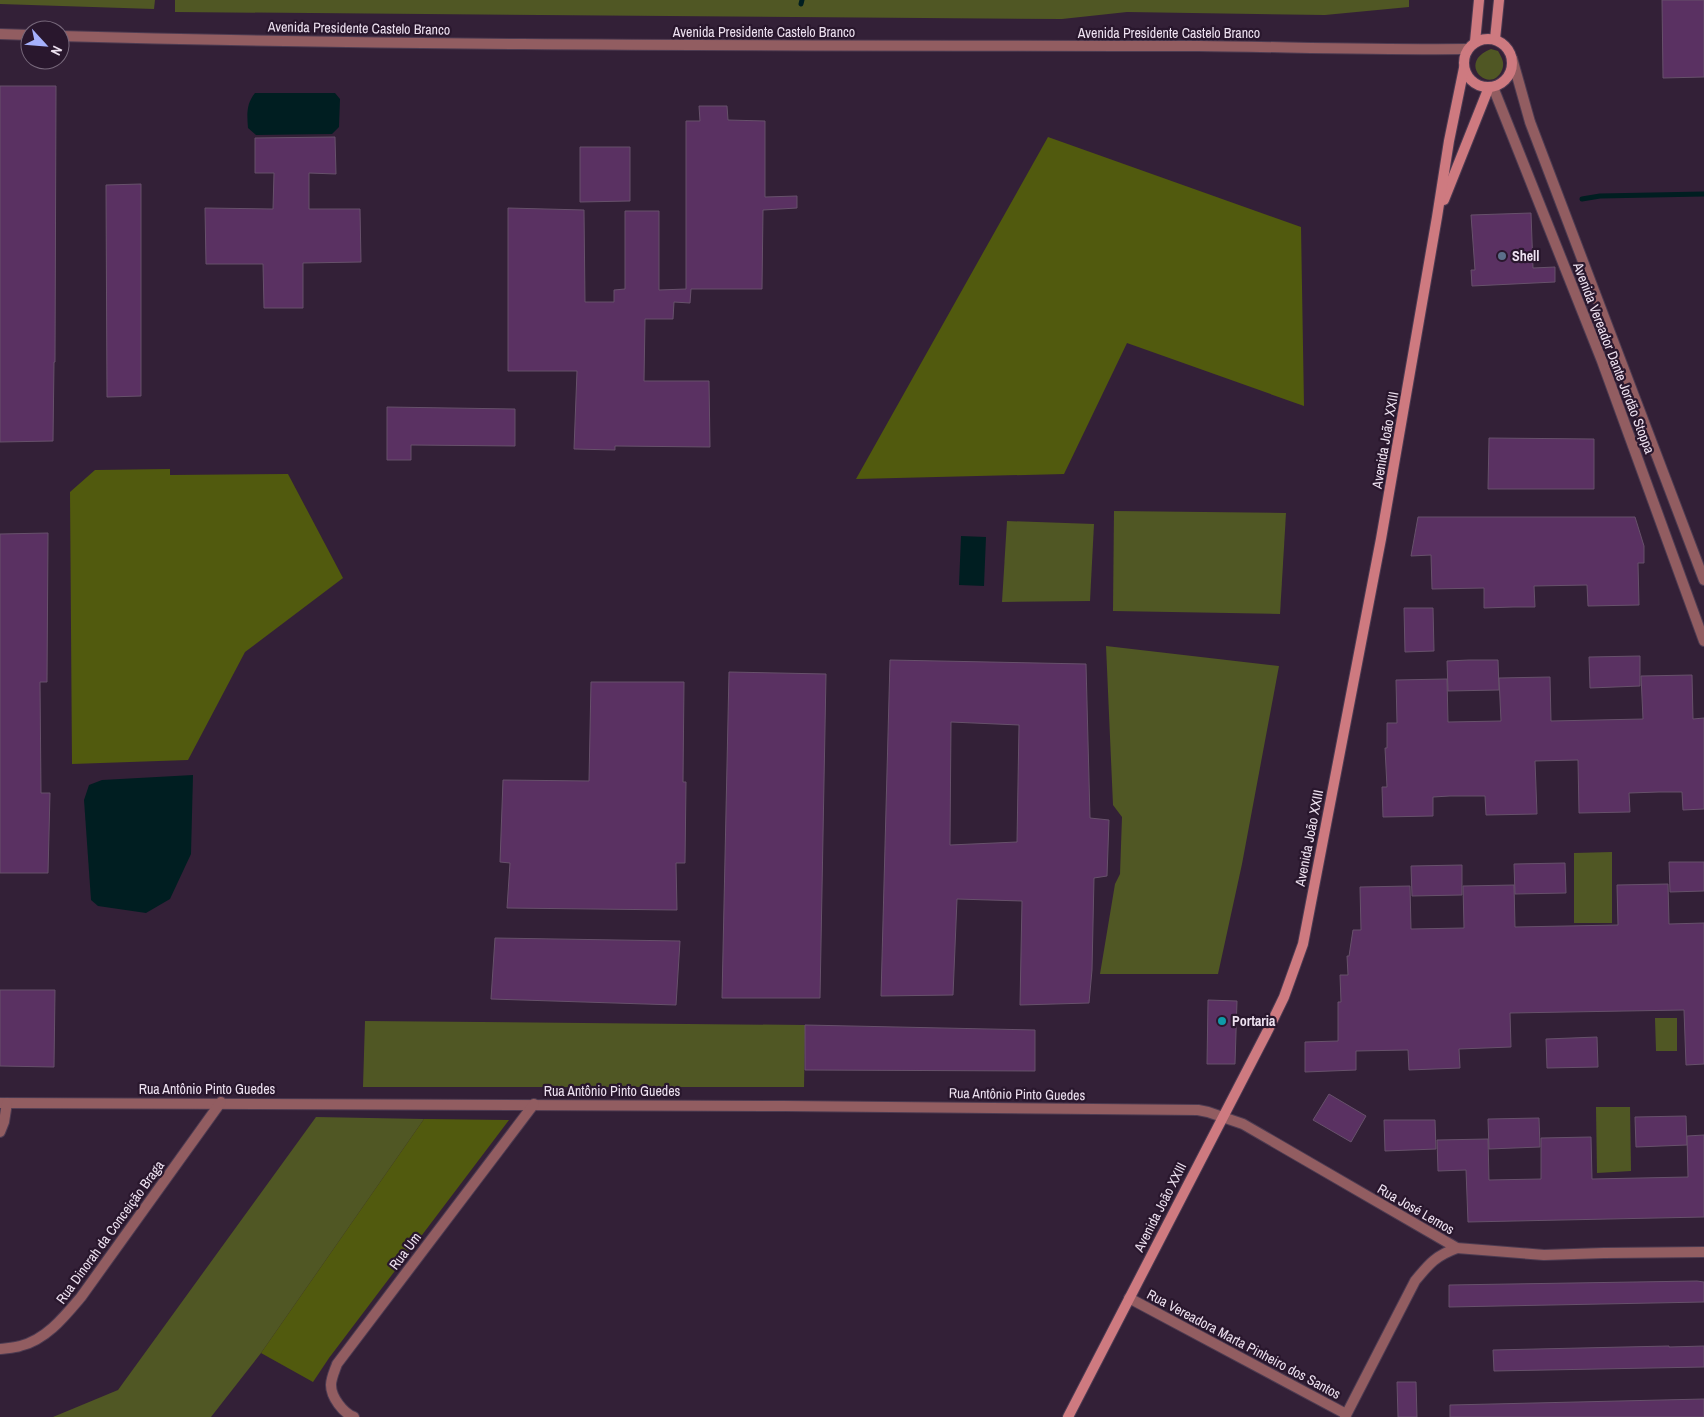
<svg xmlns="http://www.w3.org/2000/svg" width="1704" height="1417" font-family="'Archivo Narrow',sans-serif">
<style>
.green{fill:#505724}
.forest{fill:#515a0e}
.water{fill:#001e21}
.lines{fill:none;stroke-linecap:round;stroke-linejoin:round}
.stream{stroke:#001e21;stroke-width:5}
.building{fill:#5a3162;stroke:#67516b;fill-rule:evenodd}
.minor-casing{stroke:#4d3b51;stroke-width:12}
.tertiary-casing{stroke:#4d3b51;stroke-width:12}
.secondary-casing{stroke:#4d3b51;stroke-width:12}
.minor{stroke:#925d61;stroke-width:10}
.tertiary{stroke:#925d61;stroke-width:10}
.secondary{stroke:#ce7a80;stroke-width:10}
.service-dot{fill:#5c6f8a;stroke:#29172d;stroke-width:2}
.culture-dot{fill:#0f9aa8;stroke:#29172d;stroke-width:2}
.labels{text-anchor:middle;stroke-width:4.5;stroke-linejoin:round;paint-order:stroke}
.street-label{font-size:14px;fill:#ede1f0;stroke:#29172d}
.poi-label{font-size:14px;font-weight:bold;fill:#ede1f0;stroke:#29172d;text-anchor:start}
</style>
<rect width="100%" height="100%" fill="#332037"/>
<g class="green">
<path d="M0 0H155L154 9 0 4Z"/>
<path d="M175 0H1409V7L1325 15 1127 12 1062 19 175 12Z"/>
<path d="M1491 49 1498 51C1502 58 1505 63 1502 70 1491 96 1455 63 1491 49Z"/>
<path d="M1114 511 1286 513 1280 614 1113 611Z"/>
<path d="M1007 521 1094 524 1090 601 1002 602Z"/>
<path d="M1106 646 1279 666 1242 864 1218 974H1100L1115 884 1120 874 1122 817 1113 805Z"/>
<path d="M1612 852V923H1574V853Z"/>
<path d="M1655 1018H1677V1051H1656Z"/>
<path d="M365 1021 805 1025 804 1087H363Z"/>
<path d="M1596 1107H1630L1631 1171 1597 1173Z"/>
<path d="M316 1117 424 1119 261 1353 211 1417H53L118 1390Z"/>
</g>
<g class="forest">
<path d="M1048 137 1301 227 1304 406 1127 343 1064 474 856 479Z"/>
<path d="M170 469V475L288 474 343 578 245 652 188 760 72 764 70 492 95 470Z"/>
<path d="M424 1119 509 1120 329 1358 313 1382 261 1353Z"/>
</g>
<g class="water">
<path d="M255 93H335L340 99 339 127 332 134 256 135 248 128C247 115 246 104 255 93Z"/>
<path d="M961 536 986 537 984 586 959 585Z"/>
<path d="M193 775 191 854 170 899 146 913 98 906 91 900 84 800 89 785 102 780Z"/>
</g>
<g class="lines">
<g class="stream">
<path d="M801 4 802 0"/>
<path d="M1582 199 1600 196 1704 194"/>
</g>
</g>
<g class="building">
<path d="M1662 0H1704V77L1663 78Z"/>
<path d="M0 86H56L55 362H54L53 441 0 442Z"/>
<path d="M699 106H727L728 120 765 121V197L797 196V208L763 210 762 289H691L690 303 674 302 673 319H645L644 381H709L710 447 615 446V450L574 449 577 371H508V208L584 210 585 302H614V290L625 289V211H659V290L686 289V121H700Z"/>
<path d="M335 137 336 174 309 173V209H360L361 262 303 263V308H264L263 264H206L205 208 273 209 274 173H255V138Z"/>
<path d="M580 147H630V201L580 202Z"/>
<path d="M141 184V396L107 397 106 185Z"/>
<path d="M1531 213 1533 268 1555 267V282L1472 286 1471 270H1475L1471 215Z"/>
<path d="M387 407 515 409V446L411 445V460H387Z"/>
<path d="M1489 438 1594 439V489H1488Z"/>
<path d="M1418 517H1635L1644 546V563H1638L1639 605 1588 606 1587 585 1534 586 1535 607H1513L1484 608V588L1432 589 1431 555 1411 556Z"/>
<path d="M48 533 47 682H40L41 793H50L48 873H0V534Z"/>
<path d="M1404 608H1433L1434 651 1405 652Z"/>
<path d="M1640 656V686L1590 688 1589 657Z"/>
<path d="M890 660 1086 664 1090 818 1109 820 1107 876 1094 878 1092 970 1089 1003 1020 1005 1022 901 957 899 953 995 881 996ZM951 722 1019 725 1017 842 950 845Z"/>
<path d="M1469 660H1498L1499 690 1448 691 1447 661Z"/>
<path d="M729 672 826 674 820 998H722Z"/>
<path d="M1692 675 1693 719 1704 718V809L1683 810 1682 792H1659L1629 793 1630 812 1579 813 1578 760 1535 761 1537 814 1486 815 1485 796H1450L1433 797V816L1383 817 1382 787H1387L1385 748H1387V723H1397L1396 680 1447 679 1448 722 1501 721 1499 678 1550 677 1551 721 1643 719 1641 676Z"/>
<path d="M591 682H684L683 782H686L685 863H676L677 910 507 908 510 863 500 862 503 780 589 781Z"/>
<path d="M1669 862H1704V891L1670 892Z"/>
<path d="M1565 863 1566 893 1515 894 1514 864Z"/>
<path d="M1462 865V895L1412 896 1411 866Z"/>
<path d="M1668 884 1669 924 1704 923V1064L1686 1065 1684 1010 1510 1013 1511 1047 1459 1049 1460 1068 1409 1070 1408 1050 1356 1051V1070L1305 1072V1042L1338 1041V1002H1341L1340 975H1348L1347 956H1349L1353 930H1361L1360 887 1410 886 1411 929 1464 928 1463 886 1514 885 1515 927 1618 925 1617 885Z"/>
<path d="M495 938 680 941 676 1005 491 999Z"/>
<path d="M0 990H55L54 1067 0 1066Z"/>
<path d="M1208 1000 1237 1001 1235 1064H1207Z"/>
<path d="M805 1025 1035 1030V1071L805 1070Z"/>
<path d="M1597 1037 1598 1067 1547 1068 1546 1039Z"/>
<path d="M1329 1094 1366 1116 1351 1142 1313 1120Z"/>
<path d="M1686 1116 1687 1145 1636 1147 1635 1117Z"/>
<path d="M1539 1118 1540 1147 1489 1149 1488 1119Z"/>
<path d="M1384 1120H1435L1436 1149 1385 1151Z"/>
<path d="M1704 1135V1217L1468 1222 1466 1170 1438 1171 1437 1140 1488 1139 1489 1180 1541 1179V1138L1591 1137 1592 1179 1688 1177 1687 1136Z"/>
<path d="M1697 1281 1704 1282V1302L1449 1307V1285Z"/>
<path d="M1669 1346V1347L1704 1346V1367L1494 1371 1493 1350Z"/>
<path d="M1397 1382H1416L1417 1417H1398Z"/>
<path d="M1704 1399V1417H1450V1405Z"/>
</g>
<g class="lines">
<g class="minor-casing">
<g id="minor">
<path d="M1512 58 1530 122 1704 580"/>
<path d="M1493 87 1602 361 1704 641"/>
<path d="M0 1103 785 1106 1198 1110 1208 1112 1243 1124 1457 1248 1544 1255 1604 1253 1704 1252"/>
<path d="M0 1132 4 1122 7 1103"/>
<path d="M1129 1298 1346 1414"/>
<path d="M0 1349C6 1348 14 1348 20 1346 46 1340 65 1316 81 1297L221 1102"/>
<path d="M354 1417C343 1413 331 1397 331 1385 331 1378 335 1370 337 1364L534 1104"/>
<path d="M1345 1417 1415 1281C1429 1264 1435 1256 1457 1248"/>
</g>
</g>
<g class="tertiary-casing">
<g id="tertiary">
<path d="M0 34 30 35"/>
<path d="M60 36C439 47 819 45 1198 46 1288 47 1378 50 1467 49"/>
</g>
</g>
<g class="secondary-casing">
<g id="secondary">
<circle cx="1488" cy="63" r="24"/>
<path d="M1495 39 1499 0"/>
<path d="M1475 42 1479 0"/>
<path d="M1444 200 1489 87"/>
<path d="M1068 1417 1268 1030 1284 997 1303 944 1381 539 1437 217 1449 141 1464 68"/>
</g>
</g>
<use href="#minor" class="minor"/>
<use href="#tertiary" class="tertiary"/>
<use href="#secondary" class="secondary"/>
</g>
<circle class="service-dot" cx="1502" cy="256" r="5"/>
<circle class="culture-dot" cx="1222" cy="1021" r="5"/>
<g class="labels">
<g class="street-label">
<text transform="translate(359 28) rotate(1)" y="5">Avenida Presidente Castelo Branco</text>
<text x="764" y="37">Avenida Presidente Castelo Branco</text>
<text x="1169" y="38">Avenida Presidente Castelo Branco</text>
<text transform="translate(1614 358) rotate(69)" y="5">Avenida Vereador Dante Jordão Stoppa</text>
<text transform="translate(1385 440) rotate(-80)" y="5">Avenida João XXIII</text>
<text transform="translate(1309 838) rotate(-79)" y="5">Avenida João XXIII</text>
<text x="207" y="1094">Rua Antônio Pinto Guedes</text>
<text x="612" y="1096">Rua Antônio Pinto Guedes</text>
<text transform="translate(1017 1094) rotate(1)" y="5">Rua Antônio Pinto Guedes</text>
<text transform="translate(1160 1207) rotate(-63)" y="5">Avenida João XXIII</text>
<text transform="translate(1416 1209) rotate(30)" y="5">Rua José Lemos</text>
<text transform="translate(110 1232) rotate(-54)" y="5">Rua Dinorah da Conceição Braga</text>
<text transform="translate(405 1251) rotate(-53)" y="5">Rua Um</text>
<text transform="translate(1244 1344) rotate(28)" y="5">Rua Vereadora Marta Pinheiro dos Santos</text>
</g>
<g class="poi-label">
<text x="1512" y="261">Shell</text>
<text x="1232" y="1026">Portaria</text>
</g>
</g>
<g transform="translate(45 45) rotate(116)"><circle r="24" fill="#29172d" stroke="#77687b"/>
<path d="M0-4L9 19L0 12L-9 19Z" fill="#a5b1fc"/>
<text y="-8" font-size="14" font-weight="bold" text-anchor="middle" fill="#ede1f0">N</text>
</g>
</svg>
